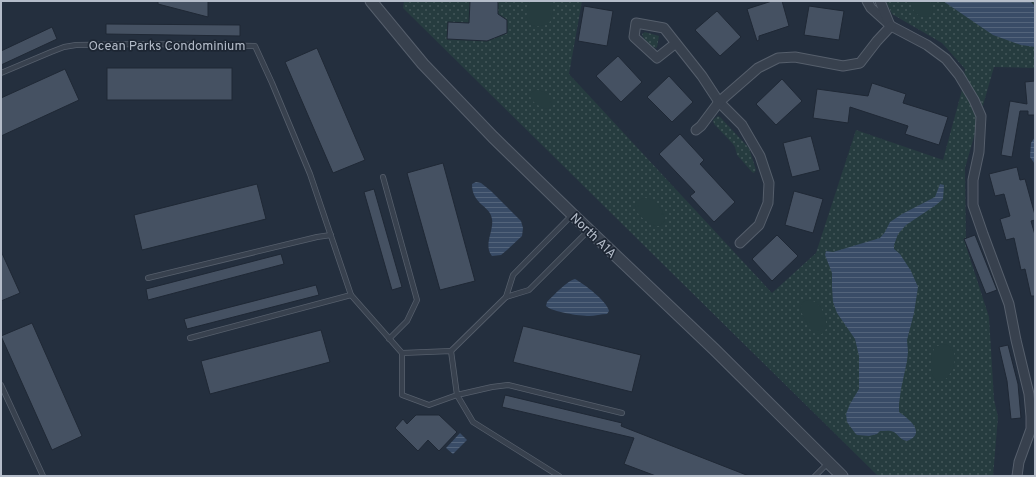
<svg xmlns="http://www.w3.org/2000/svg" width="1036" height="477" font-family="Overpass,sans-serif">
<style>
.grass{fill:url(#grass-dots)}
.garden{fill:#263c3f}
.water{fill:url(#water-rules)}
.building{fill:#455162;stroke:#1f2835}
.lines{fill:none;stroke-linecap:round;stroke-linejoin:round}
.service-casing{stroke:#565f6c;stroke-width:6}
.minor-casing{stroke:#565f6c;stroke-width:11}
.tertiary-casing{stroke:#565f6c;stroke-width:13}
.service{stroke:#38414e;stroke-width:4.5}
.minor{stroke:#38414e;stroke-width:9}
.tertiary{stroke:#38414e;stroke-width:11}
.labels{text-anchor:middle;stroke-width:3.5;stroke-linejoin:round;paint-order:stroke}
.street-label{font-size:13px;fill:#b4bcc9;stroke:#1d2633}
</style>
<defs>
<pattern id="grass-dots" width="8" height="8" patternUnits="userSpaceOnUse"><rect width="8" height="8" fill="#263c3f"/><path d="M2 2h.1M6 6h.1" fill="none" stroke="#435659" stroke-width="1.8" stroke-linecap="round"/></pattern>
<pattern id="water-rules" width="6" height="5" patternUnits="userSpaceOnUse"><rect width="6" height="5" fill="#394c67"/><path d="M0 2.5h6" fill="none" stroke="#53647b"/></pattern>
</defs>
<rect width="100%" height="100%" fill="#242f3e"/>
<g class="grass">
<path d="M404 1H582L569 74 772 293 816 253 856 130 943 160 962 90 965 69 942 43 892 14 886 1H1035V68L994 67 965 168 966 246 989 317 994 400 998 417 993 476H878L403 8Z"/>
<path d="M645 32 659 36 657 47 656 48C651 47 643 39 642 34Z"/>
<path d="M718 116 720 117 749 148 756 170 754 173 752 172 737 155 735 147 733 144 714 124 713 120Z"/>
</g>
<g class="garden">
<path d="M530 1H552C553 7 553 18 549 23 547 25 543 26 540 26 524 28 525 12 530 1Z"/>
<path d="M912 1H930C933 7 934 10 931 16 921 20 910 12 912 1Z"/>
<path d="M536 90C544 90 555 97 551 107 548 108 548 109 544 108 537 106 522 95 536 90Z"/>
<path d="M644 198C656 198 664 210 665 221L659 226C652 227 637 216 636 208 635 205 636 204 637 201Z"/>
<path d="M808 300C820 300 828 317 826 328 825 334 819 336 814 333 810 331 809 326 807 323 803 316 795 303 808 300Z"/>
<path d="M942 344C967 345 950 391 935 379 929 374 930 351 936 347 937 346 941 345 942 344Z"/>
</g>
<g class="water">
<path d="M943 1H1030L1035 6V47L1021 45 993 35Z"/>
<path d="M1035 137V164L1030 157 1031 143Z"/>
<path d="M476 182 481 183 491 191 521 221 523 228 522 236 507 250 501 255 492 256C483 245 494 231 492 219 490 205 472 205 472 184Z"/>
<path d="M940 184 944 185 943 199 936 205 906 225 898 234 894 245V249L900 254 911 271 918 287 914 313 907 340 908 352 907 361 901 389 899 404V412C909 419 927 433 907 441 899 439 899 435 894 432 890 430 885 431 880 431L877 434 869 436 857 435 855 433 847 422 846 414 850 404 859 389V356L855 339 837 313 833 302 832 287V273L825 255 826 251 833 252 880 238 885 232 890 222 902 214 935 197Z"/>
<path d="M575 279C584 284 607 301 609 311L607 314C601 314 595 316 589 316 580 316 552 312 546 306L547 302C553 296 567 281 575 279Z"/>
<path d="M460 433 467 440 453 454 446 448Z"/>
</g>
<g class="building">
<path d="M158 1H208V17L158 4Z"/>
<path d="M470 1H498V14L507 20V33L487 41 447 39 448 22 469 23Z"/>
<path d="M772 1H782L789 26 759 36V40L757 41 747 9Z"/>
<path d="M584 6 613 11 607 46 578 41Z"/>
<path d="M809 6 844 11 839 40 804 35Z"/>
<path d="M717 11 741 37 720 56 695 30Z"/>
<path d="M106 24 240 25V36L106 34Z"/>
<path d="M52 27 57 39 1 65V51Z"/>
<path d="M317 48 365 160 333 173 285 62Z"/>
<path d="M618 56 642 82 621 102 596 76Z"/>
<rect x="107" y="68" width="125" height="32"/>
<path d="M65 69 79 100 1 136V98Z"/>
<path d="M669 76 693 102 672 122 647 97Z"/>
<path d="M782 79 802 101 776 125 756 104Z"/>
<path d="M1035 81V115H1028V111H1020L1012 157 1001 155 1010 101 1027 104 1025 82Z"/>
<path d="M872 83 906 94 903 103 948 117 939 145 905 134 908 126 850 107 848 123 813 118 817 89 868 96Z"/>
<path d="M680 134 704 160 700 164 735 202 714 222 690 196 695 192 659 154Z"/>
<path d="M811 136 820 170 792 177 783 143Z"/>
<path d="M443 163 475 281 440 290 407 173Z"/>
<path d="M1017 167 1020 180 1025 179 1035 215V220L1031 221 1035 235V296H1031L1025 269 1021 270 1014 238 1006 240 1000 219 1010 216 1004 194 995 196 989 174Z"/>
<path d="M257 184 266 219 142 250 134 215Z"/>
<path d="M374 189 402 287 392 290 364 192Z"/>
<path d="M794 191 823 199 813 233 785 225Z"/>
<path d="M777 235 798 256 772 281 752 259Z"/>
<path d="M975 235 997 290 986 294 964 239Z"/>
<path d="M1 251 20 293 1 301Z"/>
<path d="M281 254 284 264 148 300 146 289Z"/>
<path d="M316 285 319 295 187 329 184 319Z"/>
<path d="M32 323 82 436 52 450 1 336Z"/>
<path d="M523 326 641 355 632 392 513 362Z"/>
<path d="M321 330 330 362 210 394 201 361Z"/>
<path d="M1008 345 1018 384 1021 418 1011 419 1007 381 999 347Z"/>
<path d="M505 395 622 423 621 426 749 476H656L624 464 634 438 502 407Z"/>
<path d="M416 415H439L457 432 439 451 428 440 418 451 395 428 403 419 407 424Z"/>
</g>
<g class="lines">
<g class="service-casing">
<g id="service">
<path d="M1 73 51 52 64 47 76 45 145 44 255 46 272 83 310 174 351 295 402 353"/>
<path d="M383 177 417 300 407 321 389 339"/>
<path d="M148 278 317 237 331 235"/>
<path d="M506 297 529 290 588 231"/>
<path d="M190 338 351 295"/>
<path d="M451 351 506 297 513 275 572 215"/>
<path d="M1 385 43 476"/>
<path d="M559 476 473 422 457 395 451 351 402 353V395L429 405 457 395 492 387 508 385 622 413"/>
<path d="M815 476 829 462"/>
</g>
</g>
<g class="minor-casing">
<g id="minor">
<path d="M867 1 871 8 891 26 927 45 946 59 959 75 974 100 981 116 979 152 973 180V205L983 234 1009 304 1016 340 1029 394 1031 416V429L1019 462 1017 476"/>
<path d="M880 1 889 23"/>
<path d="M676 43 657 58 634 37 636 23 664 28 702 76 719 102 742 125 760 156 769 183 768 203 759 225 740 243"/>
<path d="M696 130 701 126 719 102 758 68 778 58 795 57 843 66 860 63 877 41 891 26"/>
</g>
</g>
<g class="tertiary-casing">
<path id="tertiary" d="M371 1 423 64 493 137 572 214 715 350 842 476"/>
</g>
<use href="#service" class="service"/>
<use href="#minor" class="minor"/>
<use href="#tertiary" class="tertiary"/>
</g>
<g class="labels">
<g class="street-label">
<text x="167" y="50">Ocean Parks Condominium</text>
<text transform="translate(594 235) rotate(44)" y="5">North A1A</text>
</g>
</g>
<rect width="1036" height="477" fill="none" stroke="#b4bcc9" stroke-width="4"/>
</svg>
